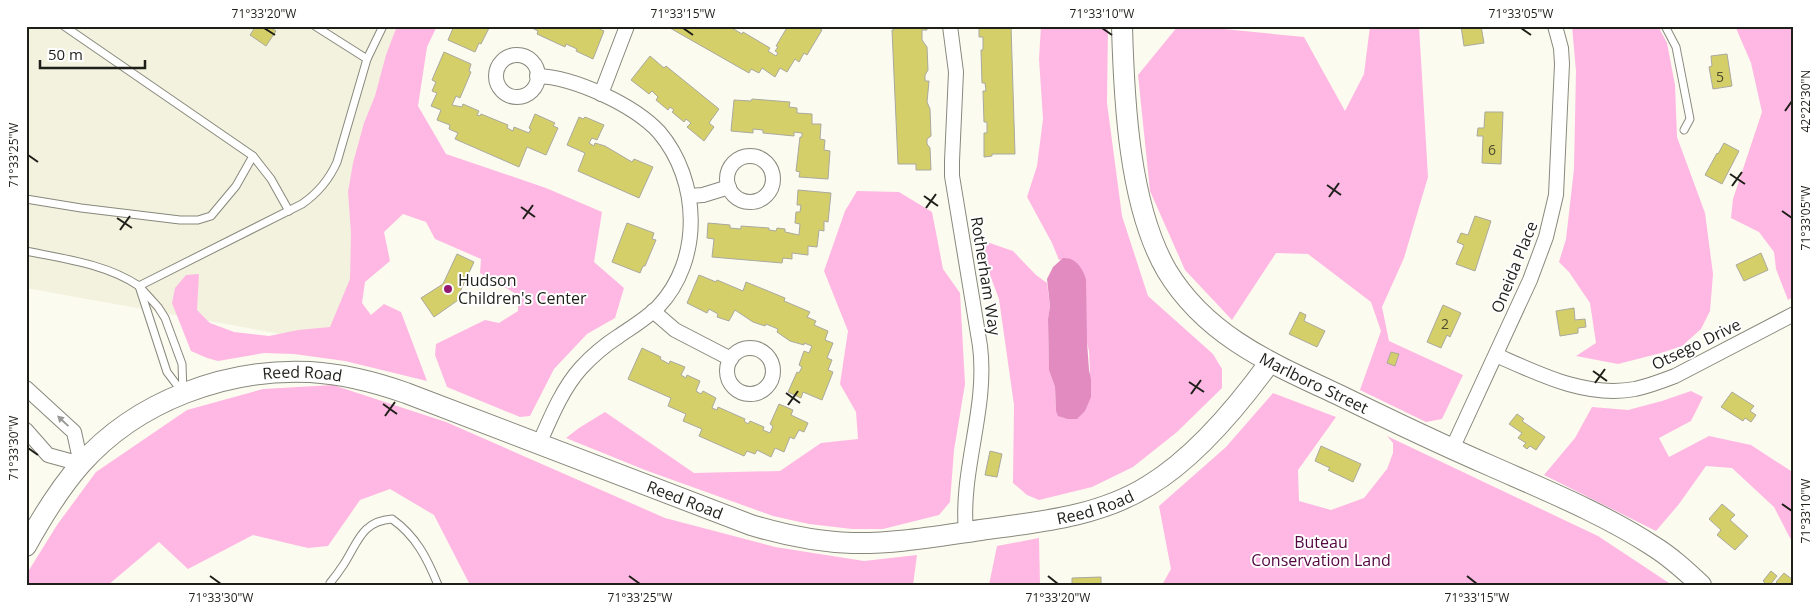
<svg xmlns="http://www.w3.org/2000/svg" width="1820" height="611" font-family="'Open Sans',sans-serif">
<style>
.built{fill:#f3f2de}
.green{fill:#feb8e3}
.water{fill:#e18bc1}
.building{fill:#d5cf6a;stroke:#aaa99e}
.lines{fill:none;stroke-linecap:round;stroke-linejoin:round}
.lane-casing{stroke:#88887d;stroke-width:9}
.street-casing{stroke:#88887d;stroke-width:16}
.secondary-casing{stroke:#88887d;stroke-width:22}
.lane{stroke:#fff;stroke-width:7}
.street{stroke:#fff;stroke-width:14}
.secondary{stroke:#fff;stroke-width:20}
.oneway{fill:#9a9a98}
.ticks{fill:none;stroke:#1f1f1a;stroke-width:2}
.poi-dot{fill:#951973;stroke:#fff;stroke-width:2}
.labels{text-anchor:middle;stroke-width:4;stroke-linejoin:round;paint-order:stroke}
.number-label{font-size:14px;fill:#4c4b2e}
.street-label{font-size:16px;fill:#1f1f1a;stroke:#fff}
.poi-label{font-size:16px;fill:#1f1f1a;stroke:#fff;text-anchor:start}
.park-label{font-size:16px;fill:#540640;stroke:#fff}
.neatline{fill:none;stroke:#1f1f1a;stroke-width:2}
.ticks-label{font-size:12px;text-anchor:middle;fill:#1f1f1a}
</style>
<rect width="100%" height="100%" fill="#fcfbef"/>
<path class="built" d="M26 26H429L371 128 353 347 26 288Z"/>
<g class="green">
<path d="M397 26H437L427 47 418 106 446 154 546 188 602 212 594 262 624 288 615 318 587 334 554 369 530 416 520 417 447 387 435 355 436 344 485 320 499 323 518 311V295L480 273 481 259 435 239 426 222 403 214 384 232 390 261 365 282 362 303 371 315 384 304 401 312 427 381 345 361 294 354 264 353 218 361 207 358 191 351 172 303 175 288 186 275 199 274 197 310 210 323 234 332 269 336 298 330 330 327 350 279 351 233 348 192 353 163 364 123 375 96 386 55Z"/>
<path d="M1041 26H1108L1107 103 1122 216 1148 296 1213 354 1222 369V388L1177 432 1133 467 1092 487 1039 500 1027 495 1013 483 1014 405 999 299 987 267 981 240 1013 251 1036 275 1047 283 1050 306 1048 319 1049 369 1055 387 1056 411 1063 418 1072 419 1091 397 1089 351 1067 258 1059 260 1052 243 1027 197 1037 166 1043 119 1039 59Z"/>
<path d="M1178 26H1193L1304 37 1345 111 1364 74 1370 26H1419L1428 177 1404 258 1382 307 1389 341 1463 375 1442 419 1426 422 1360 390 1381 331 1371 302 1308 254 1276 253 1232 320 1185 270 1150 191 1138 75Z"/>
<path d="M1572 26H1658L1667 43 1675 85 1677 137 1705 213 1713 274 1710 311 1701 329 1682 346 1661 353 1618 364 1576 356 1596 343 1590 303 1569 272 1559 262 1566 239 1574 169 1576 71Z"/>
<path d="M1735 26H1794V296L1788 300 1776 269 1774 252 1759 232 1731 218 1733 199 1762 112 1751 63Z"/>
<path d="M857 191 899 192 932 212 943 269 960 293 965 384 954 450 950 502 939 515 883 529H852L809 524 773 516 645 470 566 438 579 428 605 412 694 473 780 471 821 443 858 439 856 412 840 384 848 331 824 271 845 211Z"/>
<path d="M333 385 446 422 665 518 775 547 864 561 917 555 913 585H470L434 515 390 489 360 500 328 546 308 548 253 535 188 569 159 542 108 585H26V575L57 525 96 472 187 410 263 389Z"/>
<path d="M1691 391 1703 397 1691 421 1659 438 1669 457 1709 436 1751 445 1794 473V542L1790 538 1774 507 1732 468 1706 466 1679 504 1656 531 1544 475 1575 438 1592 407 1628 410 1662 401Z"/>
<path d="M1273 393 1336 417 1298 470 1299 501 1331 510 1364 498 1387 469 1393 453V443L1387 436 1598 536 1672 585H1162L1171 569 1159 506 1226 447Z"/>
<path d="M1039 538 1040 585H989L997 546Z"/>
</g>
<path class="water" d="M1063 258C1076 257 1083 269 1086 279L1087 342 1089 370 1091 379V397L1085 411 1077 419H1067L1058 416 1056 411 1055 387 1049 370 1048 319 1050 306 1047 279 1053 267Z"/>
<g class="building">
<path d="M256 26H268L276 31 266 46 250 35Z"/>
<path d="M454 26H490L481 44 479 43 475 52 448 40Z"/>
<path d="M528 26H593L604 31 593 59 576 51 577 49 566 44 565 47 537 34 538 31Z"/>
<path d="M671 26H733L732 28 742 34 743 32 770 48 768 51 776 56 778 53 775 51 778 47 776 46 788 26H815L822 30 807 55 804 53 799 62 795 59 787 72 780 68 775 77 762 68 759 73 751 69 749 73 670 28Z"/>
<path d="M894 26H927V30H922V40L927 47 928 70 925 75V81H929L927 102 930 109 931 136 927 139V144L930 148 931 170H916V164H898L892 30H894Z"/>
<path d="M979 26H1011L1015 154H992V156L984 157V133H987V122H984L983 91H986L985 83H982L981 50H983V37H979Z"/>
<path d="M1461 26H1481L1484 43 1464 46Z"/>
<path d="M444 52 471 64 469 71 471 72 460 98 456 96 452 105 462 107 463 104 479 111 477 115 480 116 481 114 508 125 507 128 513 131 514 127 529 133 531 129 529 128 535 114 555 123 553 126 558 128 546 155 527 147 519 167 455 139 458 133 449 129 450 125 437 120 441 110 431 106 437 93 432 91 436 82 432 80Z"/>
<path d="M1727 54 1732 86 1713 89 1709 67 1712 66 1711 56Z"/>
<path d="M650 56 664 68 666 66 719 109 709 123 714 127 704 141 687 127 691 123 686 119 684 122 672 112 674 110 670 107 668 110 656 100 658 97 652 91 649 94 631 80Z"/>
<path d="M752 99 790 102 789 107 797 108V113L812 114V124H821L820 139 825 140 824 150 830 151 828 179 799 177 800 172 796 171 800 137H802V133L794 132V136L763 133V130L753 129V133L731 131 734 100 751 101Z"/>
<path d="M1485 112H1503L1501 164 1482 163 1483 136H1477L1478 128H1484Z"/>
<path d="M579 117 583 119 585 117 604 125 597 140 592 138 589 143 594 146 595 143 605 146 632 162 634 159 653 167 639 198 578 171 585 153 567 145Z"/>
<path d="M1724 143 1739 151 1722 184 1705 175 1717 153 1718 154Z"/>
<path d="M798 190 831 193 828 222 824 221V231L819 230 817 247 808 246V255L792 253V259L783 258 782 263 712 257 714 239 707 238 708 223 730 225V228L741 229V226L769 228V230L776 231 777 228 785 229V232L799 235 800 224 795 223 796 212H800L801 205H797Z"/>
<path d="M1475 216 1491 221 1475 271 1456 264 1464 245 1457 242 1461 233 1468 235Z"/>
<path d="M627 223 654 233 652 239 656 240 645 266H643L640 273 612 262Z"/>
<path d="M1761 253 1768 270 1744 281 1736 265Z"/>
<path d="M457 254 474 262 459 294 461 298 434 317 421 298 443 284Z"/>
<path d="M699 275 716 282 717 280 743 291 746 282 785 298 784 301 810 312 807 317 816 321 814 325 828 331 825 340 833 343 827 358 832 360 828 370 833 372 822 400 803 392 801 398 788 392 797 372 799 373 802 367 799 365 804 351 809 353 812 346 804 343V345L790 341 777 332 778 329 766 324 765 326 753 322 735 310 729 321 717 317 718 314 709 309 707 313 687 303Z"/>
<path d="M1443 305 1461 313 1450 337 1447 335 1441 348 1427 342Z"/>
<path d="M1574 308 1575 320 1585 319 1586 327 1578 328V333L1560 336 1556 311Z"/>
<path d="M1300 312 1306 315 1304 321 1325 331 1317 347 1289 334Z"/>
<path d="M642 348 661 357 660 359 669 364 670 361 685 367 681 375 686 378 687 375 700 381 696 391 701 394 703 391 716 398 712 408 717 410 718 407 745 419 744 421 748 424 750 421 764 427 763 430 770 433 773 426 770 424 779 404 793 410 791 415 808 423 804 432 799 430 794 439 790 437 784 452 775 448 771 457 757 450 755 454 747 451 744 456 699 436 702 429 683 421 686 414 668 406 671 398 628 379Z"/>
<path d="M1391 352 1399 354 1395 366 1387 363Z"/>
<path d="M1732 392 1754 406 1750 411 1756 415 1751 422 1745 418 1743 421 1721 407Z"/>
<path d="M1517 414 1524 419 1522 421 1545 437 1536 450 1530 446 1527 449 1523 446 1526 443 1518 438 1522 433 1509 424Z"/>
<path d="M1321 446 1361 464 1353 482 1328 470 1330 468 1315 461Z"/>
<path d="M990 451 1002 454 997 477 985 475Z"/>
<path d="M1722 504 1735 515 1730 520 1748 536 1735 550 1717 535 1721 530 1709 519Z"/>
<path d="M1771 571 1777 576 1770 585H1767L1763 581Z"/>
<path d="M1784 573 1793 580 1789 585H1779L1776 582Z"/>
<path d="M1101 577V585H1072V578Z"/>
</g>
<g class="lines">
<g class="lane-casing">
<g id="lane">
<path d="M64 26 253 156 271 179 289 211"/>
<path d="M315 26 367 59"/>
<path d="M1665 26 1676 47 1690 119 1684 130"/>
<path d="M26 199 81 208 180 220H198L211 216 236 186 253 156"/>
<path d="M26 251C65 259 106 264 139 286L302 204C318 193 329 180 337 162L367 59 383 26"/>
<path d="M139 286 158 307 165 318 182 364 183 393 167 372Z"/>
<path d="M330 583C335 577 340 570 344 564 358 542 362 521 392 519 416 536 427 558 438 585"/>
</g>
</g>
<g class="street-casing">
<g id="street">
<path d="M950 26 956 72 952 161V176L980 346C988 409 960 470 966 532"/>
<circle cx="517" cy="76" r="21"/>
<path d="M537 76C574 77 634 105 659 132 700 180 703 260 658 307 647 318 632 327 619 336 605 345 592 356 581 368 562 389 550 419 539 444"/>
<path d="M601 94 627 26"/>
<circle cx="750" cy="179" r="23"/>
<path d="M689 196 703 195 729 187"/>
<path d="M653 311 675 330 731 359"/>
<circle cx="750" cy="371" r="23"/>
<path d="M1496 355C1539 374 1586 398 1635 389 1649 386 1662 381 1675 376L1794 314"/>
<path d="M26 388 74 432 81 464 48 455 26 430"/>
<path d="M1452 449 1530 280 1546 237 1556 195 1562 64 1561 48 1555 26"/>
</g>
</g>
<g class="secondary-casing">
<g id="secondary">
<path id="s1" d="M1122 26C1124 101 1129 206 1167 271 1207 337 1273 364 1339 395 1390 420 1440 444 1491 466 1545 490 1604 514 1653 546 1671 557 1686 571 1701 585"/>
<path id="s2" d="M26 546C42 517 59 489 81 464 137 401 226 368 310 372 343 374 375 382 406 393L751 525C784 535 818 542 852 543 895 544 938 536 981 530 1038 522 1098 517 1148 486 1195 458 1238 406 1270 362"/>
</g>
</g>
<use href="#lane" class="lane"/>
<use href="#street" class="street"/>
<use href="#secondary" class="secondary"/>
</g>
<defs><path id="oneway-solid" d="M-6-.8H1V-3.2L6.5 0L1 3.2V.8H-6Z" transform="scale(1.25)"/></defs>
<use class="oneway" href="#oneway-solid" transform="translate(63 421) rotate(-137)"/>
<path class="ticks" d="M264 28 275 35M683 28 693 35M1102 28 1112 35M1521 28 1531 35M1785 111 1792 101M28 155 38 162M1730 174 1745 184M1327 185 1341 195M1732 186 1742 172M924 196 938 206M1329 197 1339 183M521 207 535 217M926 208 936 194M1782 211 1792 218M117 218 132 228M523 219 533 205M120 230 130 216M1593 371 1607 381M1189 382 1204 392M1595 383 1605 369M786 393 800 403M1191 394 1201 380M383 404 397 414M788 405 798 391M385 416 395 402M28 448 38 455M1782 504 1792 511M210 576 221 584M629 576 640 584M1048 576 1058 584M1467 576 1477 584"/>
<circle class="poi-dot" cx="448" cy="289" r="5"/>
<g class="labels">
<g class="number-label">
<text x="1720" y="82">5</text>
<text x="1492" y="155">6</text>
<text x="1445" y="329">2</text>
</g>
<g class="street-label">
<text transform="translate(1514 267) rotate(-68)" y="6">Oneida Place</text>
<text transform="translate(986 276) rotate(81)" y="6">Rotherham Way</text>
<text transform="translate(1696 344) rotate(-26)" y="6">Otsego Drive</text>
<text dy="6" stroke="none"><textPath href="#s2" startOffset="346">Reed Road</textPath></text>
<text dy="6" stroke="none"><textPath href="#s1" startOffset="439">Marlboro Street</textPath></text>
<text dy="6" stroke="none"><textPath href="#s2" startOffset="751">Reed Road</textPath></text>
<text dy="6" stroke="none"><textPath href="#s2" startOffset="1171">Reed Road</textPath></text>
</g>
<g class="poi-label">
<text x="458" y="286">Hudson<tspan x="458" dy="18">Children's Center</tspan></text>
</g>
<g class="park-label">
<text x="1321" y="548">Buteau<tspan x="1321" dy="18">Conservation Land</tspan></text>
</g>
</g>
<rect width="1820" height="611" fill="none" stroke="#ffffff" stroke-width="55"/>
<path d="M40 60v8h105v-8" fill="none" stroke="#1f1f1a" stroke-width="2.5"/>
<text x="48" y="60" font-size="15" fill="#1f1f1a" stroke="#ffffff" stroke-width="4" paint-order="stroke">50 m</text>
<rect x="28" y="28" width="1764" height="556" class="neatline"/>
<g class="ticks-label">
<text x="264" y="18">71°33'20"W</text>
<text x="683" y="18">71°33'15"W</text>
<text x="1102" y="18">71°33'10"W</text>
<text x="1521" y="18">71°33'05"W</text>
<text transform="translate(1806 101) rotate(-90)" y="4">42°22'30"N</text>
<text transform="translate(14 155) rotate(-90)" y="4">71°33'25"W</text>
<text transform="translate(1806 218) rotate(-90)" y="4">71°33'05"W</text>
<text transform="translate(14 448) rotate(-90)" y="4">71°33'30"W</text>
<text transform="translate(1806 511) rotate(-90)" y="4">71°33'10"W</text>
<text x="221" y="602">71°33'30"W</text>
<text x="640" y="602">71°33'25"W</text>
<text x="1058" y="602">71°33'20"W</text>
<text x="1477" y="602">71°33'15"W</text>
</g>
</svg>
